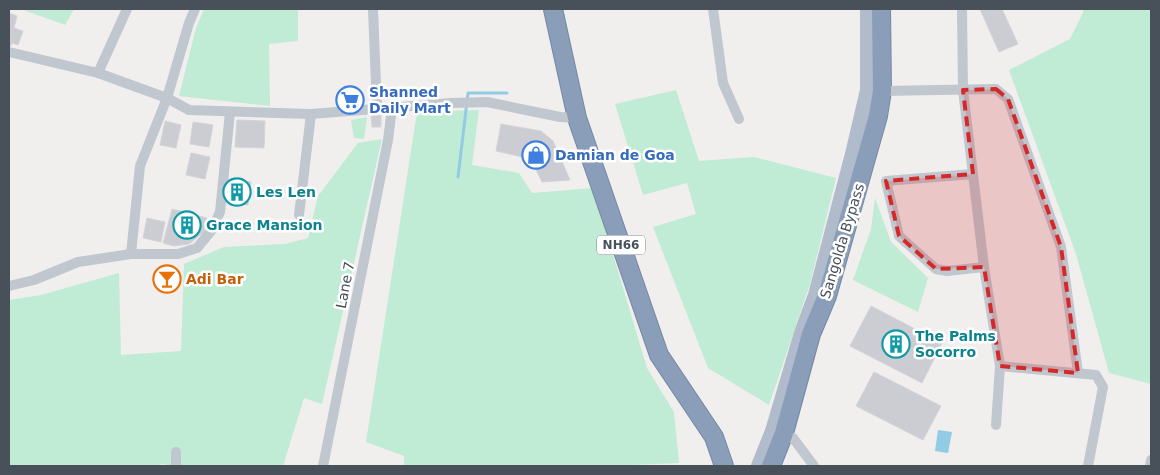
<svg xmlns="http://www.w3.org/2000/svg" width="1160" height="475" font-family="'DejaVu Sans',sans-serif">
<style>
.green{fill:#c0ebd4}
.water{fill:#91cce4}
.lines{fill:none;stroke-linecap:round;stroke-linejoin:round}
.stream{stroke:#91cce4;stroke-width:3}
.building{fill:#cccdd2;stroke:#d3d4d9}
.highway-casing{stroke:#7588a4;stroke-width:20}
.street{stroke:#c0c7cf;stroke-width:10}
.primary{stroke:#b0bbcb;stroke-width:16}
.highway{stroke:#8a9db9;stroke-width:18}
.marked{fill:#d62828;fill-opacity:0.2;stroke:#d62828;stroke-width:4;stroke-dasharray:10 6;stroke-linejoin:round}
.labels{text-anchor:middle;stroke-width:5;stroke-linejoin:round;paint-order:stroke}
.shield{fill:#fff;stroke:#7f848c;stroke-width:1}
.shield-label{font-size:12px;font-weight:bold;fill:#48505a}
.shop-label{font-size:14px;font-weight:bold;fill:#366cbe;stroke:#fff;text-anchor:start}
.culture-label{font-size:14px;font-weight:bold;fill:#0d838f;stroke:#fff;text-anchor:start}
.street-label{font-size:14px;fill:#48505a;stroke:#fff}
.food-label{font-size:14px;font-weight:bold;fill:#c56008;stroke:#fff;text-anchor:start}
</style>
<rect width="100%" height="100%" fill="#f1eeee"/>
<g class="green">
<path d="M21 9H74L65 25Z"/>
<path d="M204 9H298V41L269 44 270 106 179 96 196 28Z"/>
<path d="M1083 9H1151V384L1109 373 1076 254 1009 70 1070 39 1083 13Z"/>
<path d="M676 90 699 161 754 157 836 178 810 284 769 405 708 368 653 227 696 214 687 183 643 195 615 104Z"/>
<path d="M479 110 472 165 519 173 532 193 593 188 647 368 674 412 679 463 610 466H404V456L366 442 417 112Z"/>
<path d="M367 117 364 139 354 138 351 120Z"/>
<path d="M382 139 322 404 304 398 283 466H173L162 464 156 466H9V300L41 295 119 273 121 355 181 351 184 264 224 247 285 244 308 238 318 196 358 143Z"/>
<path d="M875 198 891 242 928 278 918 312 853 280 871 229Z"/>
</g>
<path class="water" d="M938 430 952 432 948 453 935 451Z"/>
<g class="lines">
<path class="stream" d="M458 177 468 93H507"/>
</g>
<g class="building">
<path d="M980 9H1002L1018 44 999 52Z"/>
<path d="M9 13 17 16 14 28 23 31 18 45 12 43 11 46 9 45Z"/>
<path d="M381 115V127H372L371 116Z"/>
<path d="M237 120 265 121 264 148 235 147Z"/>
<path d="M165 121 181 125 176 148 160 145Z"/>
<path d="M193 122 213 125 209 147 190 144Z"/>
<path d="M501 124 541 131 553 141 570 180 542 182 531 159 496 151Z"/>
<path d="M191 153 210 157 205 179 186 175Z"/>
<path d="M227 179 251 182 248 205 224 202Z"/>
<path d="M172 209 207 218 204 232 189 244 174 246 163 243Z"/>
<path d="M147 218 165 222 161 242 143 238Z"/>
<path d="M159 267 176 268 175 291 158 290Z"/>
<path d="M871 306 942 343 922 383 850 346Z"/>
<path d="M874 372 941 406 923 440 856 406Z"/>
</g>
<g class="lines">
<g class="highway-casing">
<g id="highway">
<path d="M553 9 577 118 659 355 714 437 724 466"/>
<path d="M771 466 784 433 811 334 827 296 878 116 882 91 881 9"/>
</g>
</g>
<g class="street">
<path d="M373 9 377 109"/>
<path d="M713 9 723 83 739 119"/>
<path d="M962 10 963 90 984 267 1000 366 996 425"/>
<path d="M9 52 98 73 167 98 189 110 311 114 451 103 487 102 560 117 577 118"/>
<path d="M98 73 127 9"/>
<path d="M882 91 996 89 1008 99 1061 247 1078 373"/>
<path d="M973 174 886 181 899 236 936 269 947 271 984 267"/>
<path d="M299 215 311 114"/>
<path d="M131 254 140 166 167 98 189 23 195 9"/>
<path d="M9 286 34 280 78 262 131 254H178L197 248 211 231 220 212 230 112"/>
<path d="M1000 366 1096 375 1103 387 1088 466"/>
<path d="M784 433 793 438 814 466"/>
<path d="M176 452V466"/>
<path d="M323 466 388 140 392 108"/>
<path d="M1150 466 1151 460"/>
</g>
<path class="primary" d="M759 466 773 431 802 333 816 295 853 154 868 90V9"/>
<use href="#highway" class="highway"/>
</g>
<path class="marked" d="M996 89 1008 99 1061 247 1078 373 1000 366 984 267 936 269 899 236 886 181 973 174 963 90Z"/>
<defs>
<g id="supermarket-ring" transform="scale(1.4375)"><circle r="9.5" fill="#fff" stroke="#3f7fe0" stroke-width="1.5"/><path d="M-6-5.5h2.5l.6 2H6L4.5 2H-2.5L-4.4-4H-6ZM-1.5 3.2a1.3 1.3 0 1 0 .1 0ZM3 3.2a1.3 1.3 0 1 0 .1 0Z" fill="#3f7fe0"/></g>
<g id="shop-ring" transform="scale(1.4375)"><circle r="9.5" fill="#fff" stroke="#3f7fe0" stroke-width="1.5"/><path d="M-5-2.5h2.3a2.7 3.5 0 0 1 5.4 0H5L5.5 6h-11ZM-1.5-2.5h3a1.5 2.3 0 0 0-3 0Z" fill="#3f7fe0"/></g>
<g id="building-ring" transform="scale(1.4375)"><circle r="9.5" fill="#fff" stroke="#0f9aa8" stroke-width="1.5"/><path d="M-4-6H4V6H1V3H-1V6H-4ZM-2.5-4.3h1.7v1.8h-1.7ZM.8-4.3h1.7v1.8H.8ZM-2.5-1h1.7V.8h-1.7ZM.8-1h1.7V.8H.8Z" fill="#0f9aa8"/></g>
<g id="bar-ring" transform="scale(1.4375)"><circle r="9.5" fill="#fff" stroke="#e8710a" stroke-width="1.5"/><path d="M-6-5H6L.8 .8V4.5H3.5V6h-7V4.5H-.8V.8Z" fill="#e8710a"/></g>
</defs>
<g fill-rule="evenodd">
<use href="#supermarket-ring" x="350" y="100"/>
<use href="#shop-ring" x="536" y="155"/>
<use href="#building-ring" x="237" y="192"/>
<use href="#building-ring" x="187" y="225"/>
<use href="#bar-ring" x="167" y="279"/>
<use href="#building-ring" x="896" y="344"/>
</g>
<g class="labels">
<rect class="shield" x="597" y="235.5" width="48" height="19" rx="4"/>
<g class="shield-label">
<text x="621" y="249">NH66</text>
</g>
<g class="shop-label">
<text x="369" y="97">Shanned<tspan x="369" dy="16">Daily Mart</tspan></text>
<text x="555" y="160">Damian de Goa</text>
</g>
<g class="culture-label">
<text x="256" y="197">Les Len</text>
<text x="206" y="230">Grace Mansion</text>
<text x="915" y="341">The Palms<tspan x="915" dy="16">Socorro</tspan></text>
</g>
<g class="street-label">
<text transform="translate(842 241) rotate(-73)" y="5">Sangolda Bypass</text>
<text transform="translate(345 285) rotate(-79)" y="5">Lane 7</text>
</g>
<g class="food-label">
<text x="186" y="284">Adi Bar</text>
</g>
</g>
<rect width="1160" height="475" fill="none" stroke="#48505a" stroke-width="20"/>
</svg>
